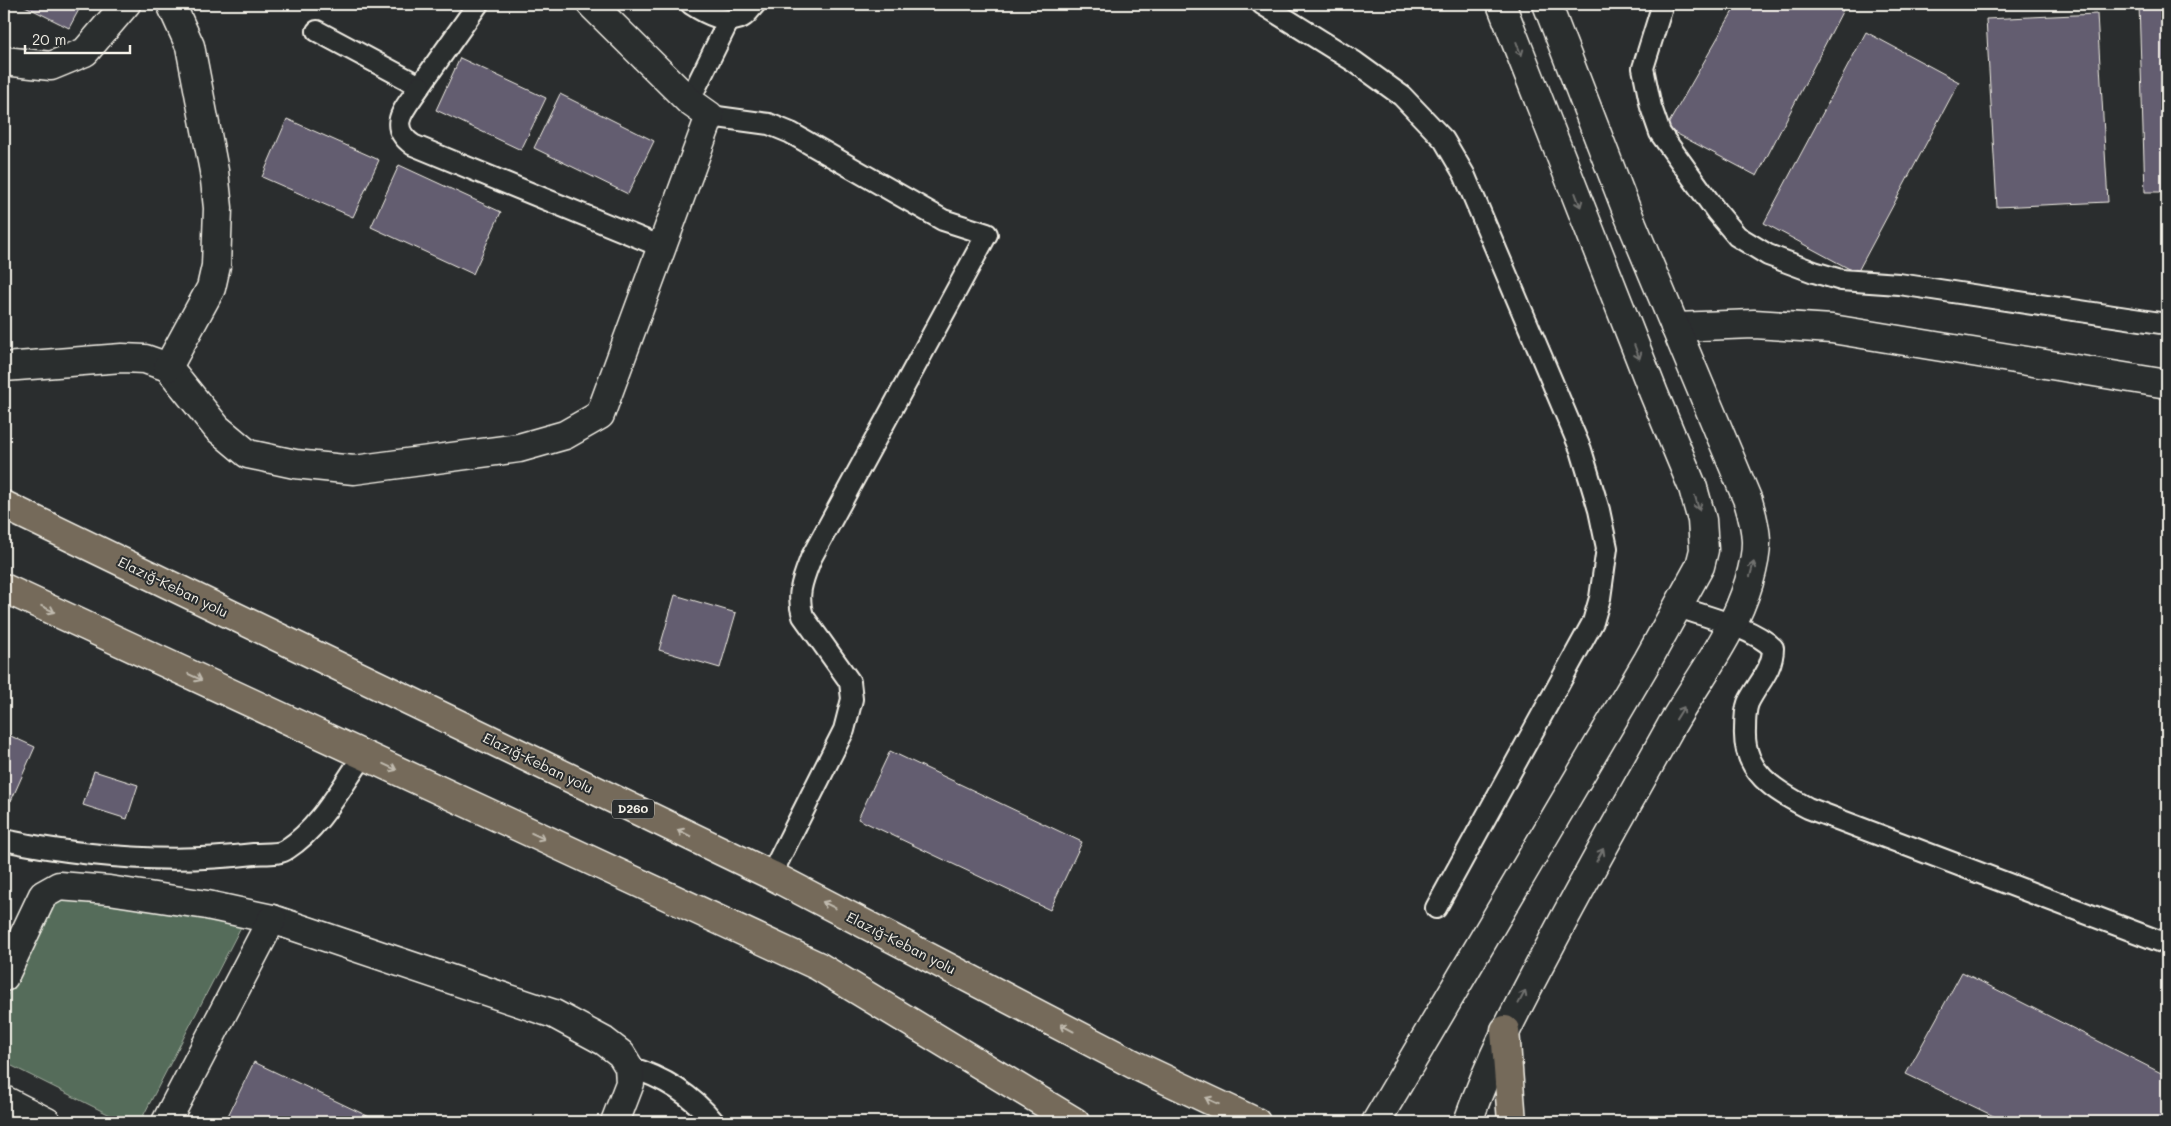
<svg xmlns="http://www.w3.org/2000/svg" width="2171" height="1126" font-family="Mali,sans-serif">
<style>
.green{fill:#546c5a;stroke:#a4aea1}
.building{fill:#635d6f;stroke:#f4f1e8}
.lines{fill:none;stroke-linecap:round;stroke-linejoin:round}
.lane-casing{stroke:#f4f1e8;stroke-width:24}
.street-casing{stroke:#f4f1e8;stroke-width:31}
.secondary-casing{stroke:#f4f1e8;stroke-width:31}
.highway-casing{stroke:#f4f1e8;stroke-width:31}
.lane{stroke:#2a2d2e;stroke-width:20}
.street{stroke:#2a2d2e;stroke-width:28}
.secondary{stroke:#2a2d2e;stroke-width:28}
.highway{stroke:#746a5a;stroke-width:28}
.oneway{stroke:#71726f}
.oneway2{stroke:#c1bbaf}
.labels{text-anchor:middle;stroke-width:4;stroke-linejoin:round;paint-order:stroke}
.shield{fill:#2a2d2e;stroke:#b7b6b0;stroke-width:1}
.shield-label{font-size:12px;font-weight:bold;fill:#f4f1e8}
.street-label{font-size:14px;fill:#f4f1e8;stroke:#2a2d2e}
</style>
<rect width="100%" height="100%" fill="#2a2d2e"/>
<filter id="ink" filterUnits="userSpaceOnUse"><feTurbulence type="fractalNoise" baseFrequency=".02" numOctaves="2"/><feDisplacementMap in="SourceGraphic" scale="10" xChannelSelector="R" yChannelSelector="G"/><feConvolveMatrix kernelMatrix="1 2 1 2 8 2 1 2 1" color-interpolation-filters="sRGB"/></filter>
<g filter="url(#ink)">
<path class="green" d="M57 893 244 921 140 1122H124L4 1062V1003Z"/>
<g class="building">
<path d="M21 4H82L69 28Z"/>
<path d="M1737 4H1846L1757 176 1666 128Z"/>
<path d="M2139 4H2167V192H2145Z"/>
<path d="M2097 14 2108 202 1997 207 1986 19Z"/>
<path d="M1866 32 1959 82 1857 273 1764 223Z"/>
<path d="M460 58 546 98 521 150 436 110Z"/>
<path d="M560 94 654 141 628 194 534 148Z"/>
<path d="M287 119 379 160 353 217 262 177Z"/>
<path d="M399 165 501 212 473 274 371 227Z"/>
<path d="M675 595 736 613 720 668 659 650Z"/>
<path d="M4 733 35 747 11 801 4 798Z"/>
<path d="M890 751 1082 842 1050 910 858 819Z"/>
<path d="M94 771 138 785 127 819 83 805Z"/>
<path d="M1962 972 2167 1076V1122H2006L1906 1074Z"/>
<path d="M254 1062 380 1122H225Z"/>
</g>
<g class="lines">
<g class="lane-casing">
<g id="lane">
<path d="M691 4C703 12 730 27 744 16 748 13 751 8 755 4"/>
<path d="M1262 4 1355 62 1402 96 1444 140 1464 174 1581 450 1599 510 1607 548 1600 598 1593 622 1436 908"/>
<path d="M1660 4 1661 10 1643 68 1651 107 1660 133 1716 211 1737 236 1768 255 1814 272 1841 280 1899 284 2167 324"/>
<path d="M317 31 420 86 478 4"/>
<path d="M420 86C406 108 385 125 413 145L662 247"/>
<path d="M689 101 729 20"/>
<path d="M710 116 769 124 791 133 943 220 987 234 811 558C803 579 796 594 803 616L850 682 852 699 844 730 771 875"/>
<path d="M1678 607C1704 616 1754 628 1773 648 1773 670 1757 684 1748 703 1745 711 1745 722 1745 730 1743 772 1774 790 1808 808L2167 944"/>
<path d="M4 840C85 857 171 864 254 854 263 853 280 855 287 849 321 827 341 787 364 755"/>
<path d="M629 1067C663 1077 692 1095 714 1122"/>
</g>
</g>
<g class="street-casing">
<g id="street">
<path d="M4 61 51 66 85 52 126 4"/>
<path d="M1675 327 1754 324 1832 329 2167 384"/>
<path d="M4 367 122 358 145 359 168 367 217 428 248 454 295 464 354 470 519 448 565 435 600 415 710 116 689 101 591 4"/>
<path d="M168 367 211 288 216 266 218 208 214 171 190 46 171 4"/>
<path d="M4 977 43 895 59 886 109 890 207 905 272 919 554 1014 604 1041 621 1054 629 1067 630 1083 615 1122"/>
<path d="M4 1100 47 1122"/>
<path d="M166 1122 272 919"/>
</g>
</g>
<g class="secondary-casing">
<g id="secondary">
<path d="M1376 1122 1648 660 1700 566 1704 550 1702 520 1693 488 1654 394 1501 4"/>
<path d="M1468 1122C1489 1060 1520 1002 1551 944 1589 871 1630 800 1670 728 1697 680 1733 636 1749 582 1759 548 1758 534 1748 501L1628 214 1547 4"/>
</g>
</g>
<g class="highway-casing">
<g id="highway">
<path d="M4 505 771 875 1137 1066 1256 1122"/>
<path d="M4 588 818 966 1075 1122"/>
<path d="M1505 1030 1512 1122"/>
</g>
</g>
<use href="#lane" class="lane"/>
<use href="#street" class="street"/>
<use href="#secondary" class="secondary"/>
<use href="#highway" class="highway"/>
</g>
<defs><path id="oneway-shaft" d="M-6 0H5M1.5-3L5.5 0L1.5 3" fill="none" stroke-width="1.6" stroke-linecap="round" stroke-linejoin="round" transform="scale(1.25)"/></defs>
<g class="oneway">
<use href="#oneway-shaft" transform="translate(1519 49) rotate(69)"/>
<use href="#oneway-shaft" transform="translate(1578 200) rotate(69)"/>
<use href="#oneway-shaft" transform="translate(1637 352) rotate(69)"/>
<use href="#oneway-shaft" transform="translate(1697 503) rotate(74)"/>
<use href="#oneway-shaft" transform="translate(1752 569) rotate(-75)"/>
<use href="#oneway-shaft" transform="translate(1680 713) rotate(-58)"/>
<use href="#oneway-shaft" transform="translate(1600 855) rotate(-61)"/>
<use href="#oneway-shaft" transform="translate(1522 997) rotate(-62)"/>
</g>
<g class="oneway2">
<use href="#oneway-shaft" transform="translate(48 609) rotate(25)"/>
<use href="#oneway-shaft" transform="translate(195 677) rotate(25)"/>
<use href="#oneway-shaft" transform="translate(390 767) rotate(25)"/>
<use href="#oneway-shaft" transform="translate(684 833) rotate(-154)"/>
<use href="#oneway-shaft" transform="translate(538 836) rotate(25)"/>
<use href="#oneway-shaft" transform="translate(829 905) rotate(-153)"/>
<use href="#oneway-shaft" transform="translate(1067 1028) rotate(-152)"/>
<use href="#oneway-shaft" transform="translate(1212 1101) rotate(-155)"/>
</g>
</g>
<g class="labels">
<rect class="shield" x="612" y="799.5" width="42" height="19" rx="4"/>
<g class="shield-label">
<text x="633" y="813">D260</text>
</g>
<g class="street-label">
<text transform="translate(173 587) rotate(26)" y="5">Elazığ-Keban yolu</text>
<text transform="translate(538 763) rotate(26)" y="5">Elazığ-Keban yolu</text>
<text transform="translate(901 943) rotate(27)" y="5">Elazığ-Keban yolu</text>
</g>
</g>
<rect width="2171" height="1126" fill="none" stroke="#2a2d2e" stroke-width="20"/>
<rect x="10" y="10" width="2151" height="1106" fill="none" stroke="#f4f1e8" stroke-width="2" filter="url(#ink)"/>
<path d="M25 45v8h105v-8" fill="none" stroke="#f4f1e8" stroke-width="2.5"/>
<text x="32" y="45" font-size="15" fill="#f4f1e8" stroke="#2a2d2e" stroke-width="4" paint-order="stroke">20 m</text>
</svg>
